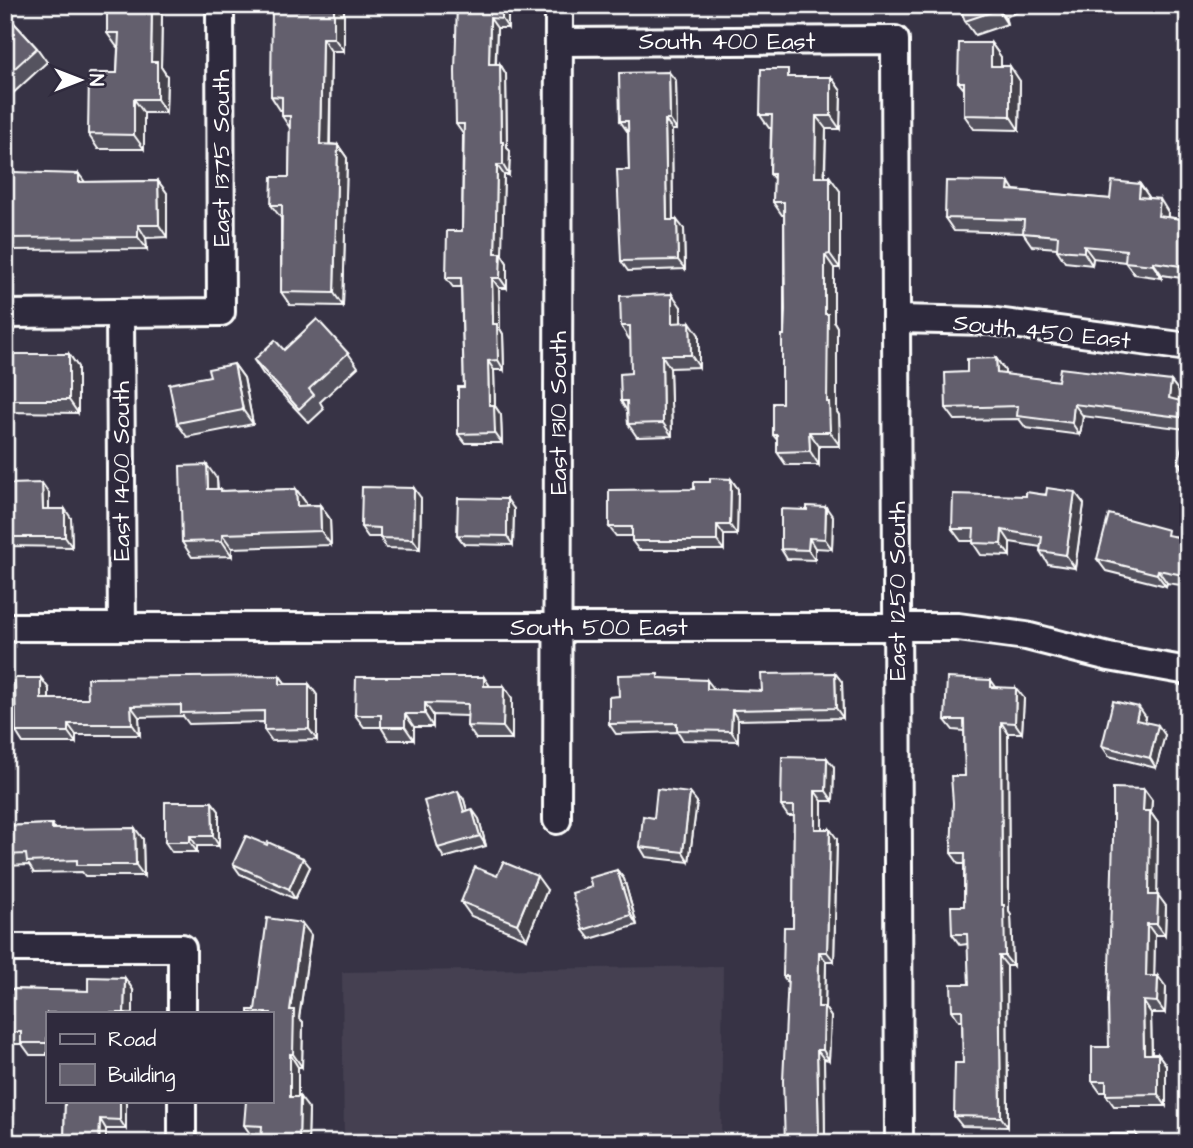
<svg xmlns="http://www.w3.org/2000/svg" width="1193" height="1148" font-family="'Architects Daughter',sans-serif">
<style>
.built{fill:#444051}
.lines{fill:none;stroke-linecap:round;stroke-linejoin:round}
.stream{stroke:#adabb2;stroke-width:7}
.street-casing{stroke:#fff;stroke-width:32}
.street{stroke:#2f2a3d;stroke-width:26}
.wall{fill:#55525e;stroke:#fff;stroke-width:2}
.shaded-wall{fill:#45424c;stroke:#fff;stroke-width:2}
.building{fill:#635f6d;stroke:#fff;stroke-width:2}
.labels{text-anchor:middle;stroke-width:5;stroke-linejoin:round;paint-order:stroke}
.street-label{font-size:24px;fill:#fff;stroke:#2f2a3d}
</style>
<rect width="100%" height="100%" fill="#373345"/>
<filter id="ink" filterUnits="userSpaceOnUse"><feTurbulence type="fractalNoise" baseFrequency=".0143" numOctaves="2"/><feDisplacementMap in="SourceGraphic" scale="14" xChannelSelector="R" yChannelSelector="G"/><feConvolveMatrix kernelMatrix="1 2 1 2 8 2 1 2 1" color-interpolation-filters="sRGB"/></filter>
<g filter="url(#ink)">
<path class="built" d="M723 966 721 1143H344L342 972Z"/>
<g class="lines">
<path class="stream" d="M1180 5 1188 11"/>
<g class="street-casing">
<g id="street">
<path d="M559 42 895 40 899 1143"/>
<path d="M5 314 221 312 220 5"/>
<path d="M120 314 122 627"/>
<path d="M896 319 989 321 1188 347"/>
<path d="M5 627H958L1026 636 1109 657 1188 671"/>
<path d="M557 820 559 5"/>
<path d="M5 948H182V1013"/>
<path d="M182 1143V1101"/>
</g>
</g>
<use href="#street" class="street"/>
</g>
<g class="wall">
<path d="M344 5V51H331L330 144 338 145 347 158 343 306 290 305 281 292V218L271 205 289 177 290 128 282 116V110H280L271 96Z"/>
<path d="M457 5H508V28H497L496 64H500L506 74 507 148 510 151 509 175H504L502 232V255L507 263V288H499L500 329 503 334 504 370H494L495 406 501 415 502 443H465L458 434 464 387 461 287H453L446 278 462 231 463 134 456 124Z"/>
<path d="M959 5H1024L1026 9 1005 17 1007 24 975 35 965 21Z"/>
<path d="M160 11 162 15 161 67 167 76 166 113H144V149H98L88 134 117 73 118 47H117L107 33Z"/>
<path d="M5 13 37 48 47 62 10 96 5 91Z"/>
<path d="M991 43 1001 57V66L1020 81 1019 130 974 129 964 115V89L958 82Z"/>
<path d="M794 77H831L841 91 840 129H826L825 177 840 191V268H834V322L837 327V412L839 415 840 446H819V465H786L777 452V440L773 435 782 403 784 335V215H782L773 202 774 179 770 174 771 128H769L760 115Z"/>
<path d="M676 81 677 130H672L673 220 684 229 685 269 628 271 621 261 629 170 628 131H627L620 121Z"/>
<path d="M5 169H12L14 172 85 182 158 181 167 193V237L146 238 147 249 5 250Z"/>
<path d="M1140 184 1149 197V198L1168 212V217L1188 220V279L1162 275V278L1134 274 1125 262 1093 258 1092 265 1065 262 1057 250V248L1032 246 1023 233 954 231 945 218 1014 190 1110 199Z"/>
<path d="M681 307V323L699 335V367L670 368 672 436 637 437 628 424 627 411 621 401 631 373V338L629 339 621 326Z"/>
<path d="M284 350 348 353 358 367 320 402 324 409 309 423 263 374 254 360Z"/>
<path d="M5 354H69L78 367V413L7 412V417L5 418Z"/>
<path d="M996 358 1005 371V375L1058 381H1171L1180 393 1179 401 1188 403V475H1186L1178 463 1186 429 1083 416 1080 435 1026 428 1019 419 955 420 946 408 967 372Z"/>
<path d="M234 364 244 378 253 424 187 437 177 423 210 376Z"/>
<path d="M217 479 218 489H221L222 491 296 489 306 503V505H320L330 519 331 545 232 548V556L192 557 182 542Z"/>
<path d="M731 479 738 489 737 535H724V550H639L632 541V536H616L609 527 710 482Z"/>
<path d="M1075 492 1084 504 1075 568 1048 564 1040 551 1041 547 1010 542V556L981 555 973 543V541H961L952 529 1026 496Z"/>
<path d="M49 493V509L71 518 72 547 5 546V504H10Z"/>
<path d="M421 498 420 549 386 548 380 537H368L361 527Z"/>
<path d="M514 509 513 545 464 544 457 535Z"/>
<path d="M833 517 832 549 815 548V560L787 559 781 549Z"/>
<path d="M1173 536 1188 539V586L1167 583 1166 586 1106 571 1097 559Z"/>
<path d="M835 673 842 682 843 718 738 720V741L683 740 678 732 616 734 609 724 661 678 714 690 762 691Z"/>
<path d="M280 676 286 684H309L317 695V740L272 741 264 730V722L189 724 183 716 139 717 140 735H76V743H23L16 732 41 678 49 689V699H88Z"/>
<path d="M991 680 996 687 1024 698 1022 733H1008L1009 912 1011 915 1013 966H1007L1008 1127 962 1126 954 1116 963 1063 962 1021H959L952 1010 969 984 968 944 960 945 952 934 964 906V864H959L951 853 965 776 964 731 953 730 945 720Z"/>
<path d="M490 686H504L512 698V739H476L467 726 468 716 433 715V727H414V740H389L381 727H364L355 715Z"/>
<path d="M1146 717 1145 722 1165 735 1156 768 1109 756 1102 746Z"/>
<path d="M834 767 833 801H822V829L837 839 834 961H826L825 1008 831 1017 829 1060 824 1059 825 1143H785L788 983 783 976 793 927 794 816H788L781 806Z"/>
<path d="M1144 789 1152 800 1151 813 1158 823 1157 895 1166 906 1165 935H1155L1154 976 1166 987 1165 1013H1151L1152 1054H1158L1166 1065V1106H1114L1106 1095V1092H1100L1092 1081 1109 1047Z"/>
<path d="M690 793 697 802 689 862 646 857 640 847 654 818Z"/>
<path d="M464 800 467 811 479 819 486 846 444 858 438 848Z"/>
<path d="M212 802 219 811V846H197V852H172L165 842Z"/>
<path d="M52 824 55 829 143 839 144 876H85L82 872 34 873 29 865 5 866V826Z"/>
<path d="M267 845 310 867 295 899 240 874 233 864Z"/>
<path d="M617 870 624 879 637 925 590 939 583 930Z"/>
<path d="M497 876 547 890 527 939 471 916 461 902Z"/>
<path d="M311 935 299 1018 303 1022 302 1067H298V1097L309 1109 308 1143H261V1138H253L244 1125 271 1101 255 1010Z"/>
<path d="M125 978 133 990 47 1013V1055H30L22 1044H9L5 1039V989L88 991Z"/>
<path d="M65 1101H125L126 1103V1129H106V1143H64Z"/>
</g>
<g class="shaded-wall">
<path d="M152 5H160V11L162 15 161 67 167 76 166 113 157 99 151 62Z"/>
<path d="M334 5H344V51L334 38Z"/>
<path d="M502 5H508V28L502 19Z"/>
<path d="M996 5 1005 17 1007 24 998 10Z"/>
<path d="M490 18 497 28 495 74 489 64Z"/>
<path d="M322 38 331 51 329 157 320 144Z"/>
<path d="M991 43 1001 57V81L991 66Z"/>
<path d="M500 64 506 74 507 148 510 151 509 175 503 165 501 142Z"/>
<path d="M1010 66 1020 81 1019 130 1010 116Z"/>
<path d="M669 72 676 81 677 130 670 120Z"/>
<path d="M831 77 841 91 840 129 831 116Z"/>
<path d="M134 99 144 113V149L134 135Z"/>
<path d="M816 116 826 129 824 190 815 177Z"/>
<path d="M665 120 672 130 673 230 667 220Z"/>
<path d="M338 145 347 158 343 306 334 293Z"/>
<path d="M497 165 504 175 502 255 507 263V288L500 278 495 253Z"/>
<path d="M79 174 88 186 79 182Z"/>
<path d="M830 177 840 191V268L830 254Z"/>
<path d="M158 181 167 193V237L159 225Z"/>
<path d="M1009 182 1017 195 1008 190Z"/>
<path d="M1140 184 1149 197 1147 210 1139 197Z"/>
<path d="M1160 199 1168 212 1167 229 1158 216Z"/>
<path d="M677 220 684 229 685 269 678 260Z"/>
<path d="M138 225 146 238 147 249 138 237Z"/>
<path d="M1084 246 1093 258 1092 265 1084 252Z"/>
<path d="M825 255 834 268V322L837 327V412L839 415 840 446 830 432 827 402 825 314Z"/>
<path d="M1153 262 1162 275V278L1153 265Z"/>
<path d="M492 278 499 288 500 329 503 334 504 370 498 360 493 324Z"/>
<path d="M672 294 681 307V335L672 323Z"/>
<path d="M690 322 699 335V367L691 355Z"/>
<path d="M69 354 78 367V413L69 400Z"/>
<path d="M662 355 670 368 672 436 663 423Z"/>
<path d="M996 358 1005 371V386L997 373Z"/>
<path d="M488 361 494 370 495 406 501 415 502 443 495 433 489 405Z"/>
<path d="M234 364 244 378 253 424 243 410Z"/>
<path d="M1171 381 1180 393 1178 410 1169 398Z"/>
<path d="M1074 404 1083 416 1080 435 1072 423Z"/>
<path d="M809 432 819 446V465L810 451Z"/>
<path d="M207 465 217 479 218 503 208 489Z"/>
<path d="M731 479 738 489 737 535 730 525Z"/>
<path d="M42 483 49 493V519L43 509Z"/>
<path d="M414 488 421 498 420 549 413 539Z"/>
<path d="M296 489 306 503 307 520 297 506Z"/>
<path d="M1075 492 1084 504 1075 568 1066 555Z"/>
<path d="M507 499 514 509 513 545 507 536Z"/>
<path d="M320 505 330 519 331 545 321 531Z"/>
<path d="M826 507 833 517 832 549 825 539Z"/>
<path d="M65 509 71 518 72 547 65 537Z"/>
<path d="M717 525 724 535V550L717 541Z"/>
<path d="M1002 530 1010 542V556L1001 544Z"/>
<path d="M222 534 232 548V556L222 541Z"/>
<path d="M809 538 815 548V560L808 550Z"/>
<path d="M1158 570 1167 583 1166 586 1157 574Z"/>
<path d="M835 673 842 682 843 718 836 708Z"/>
<path d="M280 676 288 687 280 684Z"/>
<path d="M484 677 492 689 484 686Z"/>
<path d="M41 678 49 689V710L41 699Z"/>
<path d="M707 680 714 689H707Z"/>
<path d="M309 684 317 695V740L309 729Z"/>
<path d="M504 686 512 698V739L503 727Z"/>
<path d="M1016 688 1024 698 1022 733 1015 723Z"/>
<path d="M425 703 433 715V727L425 714Z"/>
<path d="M131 706 139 717 140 735 132 724Z"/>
<path d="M1139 707 1146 717 1143 729 1136 720Z"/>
<path d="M732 710 738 720V741L731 731Z"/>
<path d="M405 714 414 727V740L405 727Z"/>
<path d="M1001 722 1008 733 1009 912 1011 915 1013 966 1005 956 1002 905Z"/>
<path d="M68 724 76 735V743L68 732Z"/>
<path d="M1158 725 1165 735 1156 768 1150 758Z"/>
<path d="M827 758 834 767 833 801 826 791Z"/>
<path d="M1144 789 1152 800 1151 813 1158 823 1157 906 1149 895 1143 811Z"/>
<path d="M458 791 464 800 470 822 464 812Z"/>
<path d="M815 791 822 801V839L815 829Z"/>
<path d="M690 793 697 802 689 862 683 852Z"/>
<path d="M212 802 219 811V846L213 836Z"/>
<path d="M472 809 479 819 486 846 480 836Z"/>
<path d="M135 828 143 839 144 876 136 865Z"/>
<path d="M830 829 837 839 834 961 827 952Z"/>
<path d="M190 836 197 846V852L190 842Z"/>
<path d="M303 858 310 867 295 899 289 889Z"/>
<path d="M617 870 624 879 637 925 631 915Z"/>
<path d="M537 876 547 890 527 939 517 924Z"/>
<path d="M1158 895 1166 906 1165 935 1157 924Z"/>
<path d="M302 923 311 935 299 1018 303 1022 302 1067 293 1054 290 1010Z"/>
<path d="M1147 924 1155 935 1154 987 1146 976Z"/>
<path d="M819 952 826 961 825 1008 831 1017 829 1060 823 1050 818 1007Z"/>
<path d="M999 956 1007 966 1008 1127 1001 1117Z"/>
<path d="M1158 976 1166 987 1165 1013 1157 1002Z"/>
<path d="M125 978 133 990V1013H124Z"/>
<path d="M1143 1001 1151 1013 1152 1065 1144 1054Z"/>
<path d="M817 1050 824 1059 825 1143H819Z"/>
<path d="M290 1054 298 1067V1109L290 1097Z"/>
<path d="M1158 1054 1166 1065V1106L1158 1094Z"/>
<path d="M300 1097 309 1109 308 1143H299Z"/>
<path d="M120 1101H125L126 1103V1129L120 1120Z"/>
<path d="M100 1119 106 1129V1143H99Z"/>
<path d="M1136 1134 1143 1143H1136Z"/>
</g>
<g class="building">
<path d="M107 5H152L151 62H157V99H134V135L88 134 89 73H117L119 33H107Z"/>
<path d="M272 5H334V38H322L320 144 338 145 334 293 281 292 282 205H271L272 177H289L290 116H282V97L271 96Z"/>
<path d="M457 5H502V19L490 18 489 64H500L501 142H503V165H497L496 222 495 253H501L500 278H492L493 324H497L498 360 488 361 489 405H494L495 433 458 434V387H464L461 278H446L447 231H462L464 124H456L455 71Z"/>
<path d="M959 5H996L998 10 965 21Z"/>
<path d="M5 13 37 48 5 77Z"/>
<path d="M959 43H991V66H1010V116L964 115V82H958Z"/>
<path d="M761 69H788V77H831V116H816L815 177H830V254L825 255V314H828L827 402H829L830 432H809L810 451 777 452V435H773V403H782V335H784L785 310 784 202H773L774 174H770L772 115H760Z"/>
<path d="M669 72 670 120H665L667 220H677L678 260 621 261 617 170H629L628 121H620L619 73Z"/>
<path d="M5 169H12V172L79 174V182L158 181 159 225H138V237L5 238Z"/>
<path d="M946 181 1009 182 1008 190 1110 199 1112 181 1140 184 1139 197 1160 199 1158 216 1188 220V267L1153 262V265L1125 262 1126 250 1084 246V252L1057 250 1058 236 1023 233 1024 220 945 218Z"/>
<path d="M672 294V323L690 322 691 355H662L663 423 628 424 627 401H621L620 374 631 373 630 326H621L620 296Z"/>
<path d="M317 319 348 353 309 389 314 395 299 409 254 360 275 340 284 350Z"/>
<rect x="5" y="354" width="64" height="46"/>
<path d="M996 358 997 373 1058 381 1060 368 1171 381 1169 398 1188 403V418L1074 404 1072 423 1017 416 1018 406 946 408 945 373 967 372V359Z"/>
<path d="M234 364 243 410 177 423 169 384 210 376 208 369Z"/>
<path d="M1188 425V465L1178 463Z"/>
<path d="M207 465 208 489H221V491L296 489 297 506 320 505 321 531 222 534V541L182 542 180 466Z"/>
<path d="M710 478 731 479 730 525H717V541H632V527H609V490L694 489V482H710Z"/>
<path d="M42 483 43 509H65V537H5V504H10L9 484Z"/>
<path d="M362 487 414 488 413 539 380 538V528L361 527Z"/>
<path d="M1047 488 1075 492 1066 555 1040 551 1042 537 1002 530 1001 544 973 543 974 529H952L953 494 1026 496V492L1046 495Z"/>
<path d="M458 498 507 499V536L457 535Z"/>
<path d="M807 506 826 507 825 539 809 538 808 550 781 549V509L807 510Z"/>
<path d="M1109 514 1168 530 1167 535 1188 539V576L1158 570 1157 574 1097 559Z"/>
<path d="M835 673 836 708 732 710 731 731 677 730V723L609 724V697L619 696 618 675 658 674V678L707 680V689L762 691 761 674Z"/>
<path d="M280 676V684H309V729L264 730V711L181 713V705L131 706 132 724H68V732H16L15 678H41V699H88L87 678Z"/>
<path d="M356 677H484V686H504L503 727 467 726 468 704 425 703V714H405V727H381V715H355Z"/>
<path d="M947 678 991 680V687L1016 688 1015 723 1001 722 1002 905H1004L1005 956H999L1001 1117 954 1116 955 1063H963L962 1010H952L951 984H969L967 934H952L951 906H964L965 853H951L953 803 951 776H965L964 720H945Z"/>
<path d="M1113 701 1139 707 1136 720 1158 725 1150 758 1102 746Z"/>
<path d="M782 757 827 758 826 791H815V829H830L827 952H819L818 1007H824L823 1050H817L819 1143H785L783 1081 788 976H783L784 927H793L794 806H781Z"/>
<path d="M1113 788 1144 789 1143 811H1150L1149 895H1158L1157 924H1147L1146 976H1158L1157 1002 1143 1001 1144 1054H1158V1094L1106 1095V1081H1092V1047H1109L1108 1001 1113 839Z"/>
<path d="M657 789 690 793 683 852 640 847 643 816 654 818Z"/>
<path d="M458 791 464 812 472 809 480 836 438 848 424 801Z"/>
<path d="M165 802H212L213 836H190V842H165Z"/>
<path d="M52 824V829L135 828 136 865H77V860L27 862 26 854 5 855V826Z"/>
<path d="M246 836 267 845 268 842 303 858 289 889 233 864Z"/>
<path d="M503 862 537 876 517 924 461 902 475 867 497 876Z"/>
<path d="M617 870 631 915 583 930 572 893 592 887 589 878Z"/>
<path d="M267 918 302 923 290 1010H294L293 1054H290V1097H300L299 1143H261L262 1126 244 1125 246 1101H271V1013H248V1010H255Z"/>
<path d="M88 977 125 978 124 1013H47V1043H21V1032H5V989L88 991Z"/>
<path d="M65 1101H120V1120L100 1119 99 1143H64Z"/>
<rect x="1091" y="1134" width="45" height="9"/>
</g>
</g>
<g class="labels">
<g class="street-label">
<text x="727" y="49">South 400 East</text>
<text transform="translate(221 158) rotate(-90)" y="8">East 1375 South</text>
<text transform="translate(1042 331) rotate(6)" y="8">South 450 East</text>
<text transform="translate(558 413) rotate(-90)" y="8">East 1310 South</text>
<text transform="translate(121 471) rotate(-90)" y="8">East 1400 South</text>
<text transform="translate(897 591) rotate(-90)" y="8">East 1250 South</text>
<text x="599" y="635">South 500 East</text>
</g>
</g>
<rect width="1193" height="1148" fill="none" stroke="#2f2a3d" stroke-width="28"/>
<rect x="14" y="14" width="1165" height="1120" fill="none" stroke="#fff" stroke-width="2.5" filter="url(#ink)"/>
<rect x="46" y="1012" width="228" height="91" fill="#2f2a3d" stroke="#827f8b" stroke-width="2"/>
<rect x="60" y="1034" width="35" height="10" fill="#2f2a3d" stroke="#827f8b" stroke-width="2"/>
<text x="108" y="1046" font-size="21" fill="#ffffff">Road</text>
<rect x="60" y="1064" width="35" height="21" fill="#635f6d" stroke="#827f8b" stroke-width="2"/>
<text x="108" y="1082" font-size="21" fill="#ffffff">Building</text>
<g transform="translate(80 80) rotate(90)" stroke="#2f2a3d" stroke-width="5" paint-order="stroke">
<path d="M0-5L12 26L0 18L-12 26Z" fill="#ffffff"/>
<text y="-10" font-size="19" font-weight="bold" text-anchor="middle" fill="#ffffff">N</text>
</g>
</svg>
